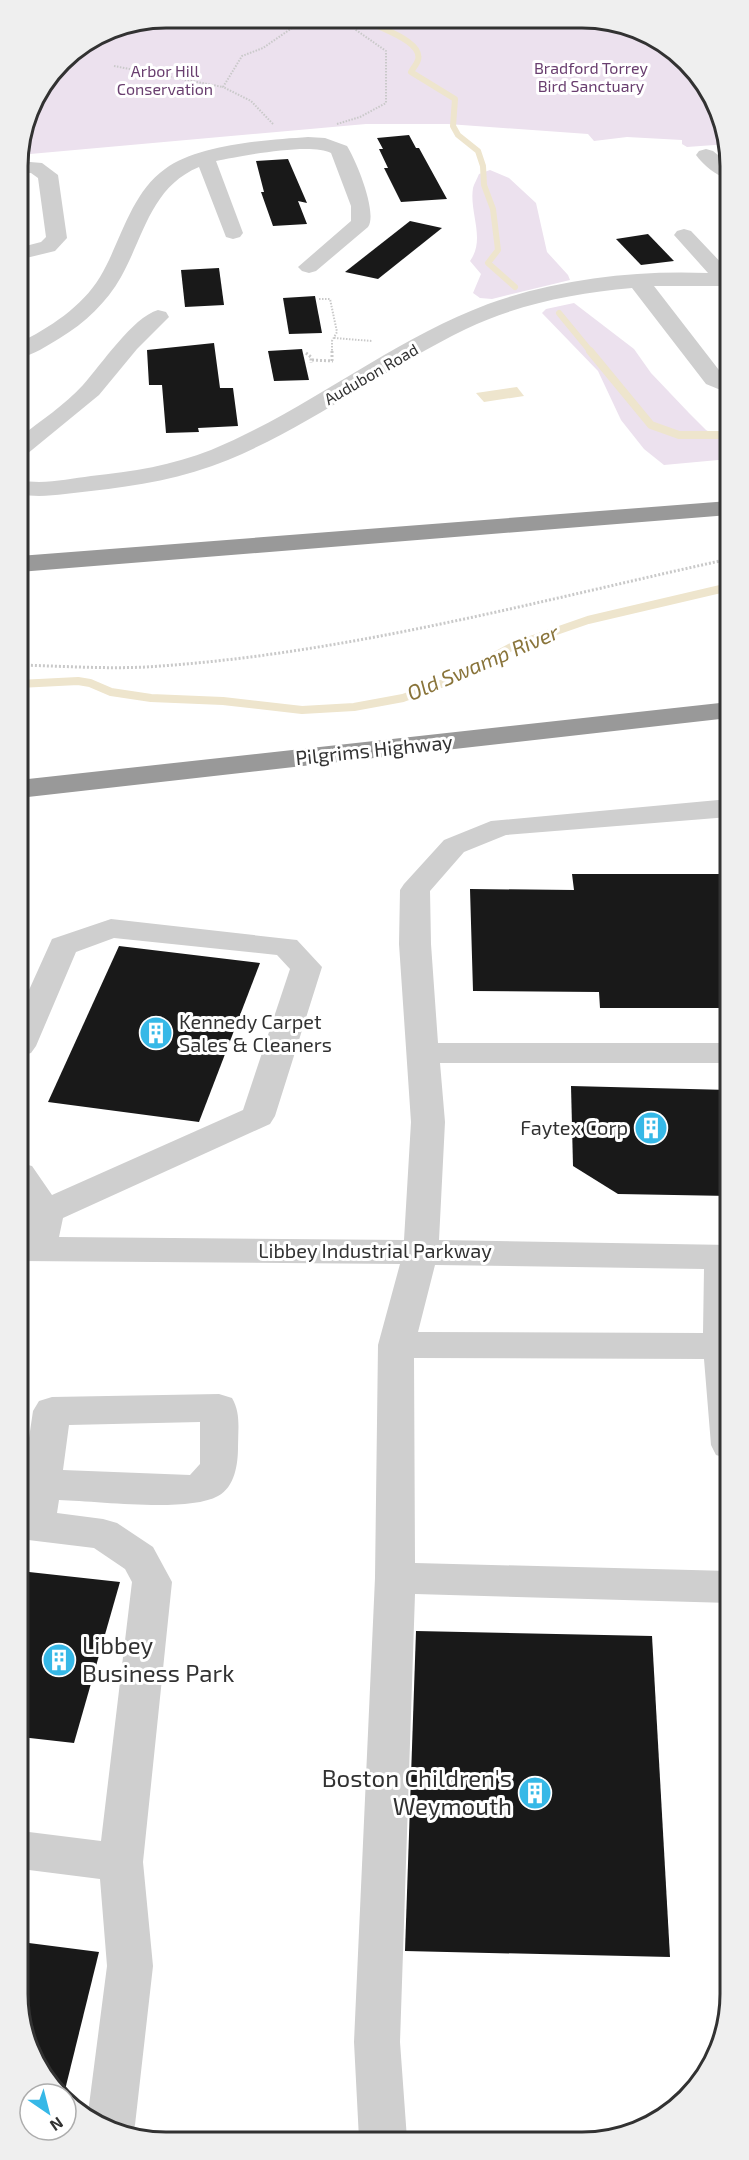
<svg xmlns="http://www.w3.org/2000/svg" width="749" height="2160" font-family="'Exo 2',sans-serif">
<style>
.green{fill:#ece1ee}
.water{fill:#eee5cd}
.lines{fill:none;stroke-linecap:round;stroke-linejoin:round}
.stream-far1{stroke:#eee5cd;stroke-width:6}
.stream{stroke:#eee5cd;stroke-width:8}
.building{fill:#191919}
.path-far1{stroke:#c9c9c9;stroke-width:2;stroke-dasharray:1.5 1.5;stroke-linecap:butt}
.path{stroke:#c9c9c9;stroke-width:3;stroke-dasharray:2 2;stroke-linecap:butt}
.minor{fill:#cfcfcf;fill-rule:evenodd}
.highway{fill:#999;fill-rule:evenodd}
.labels{text-anchor:middle;stroke-width:6;stroke-linejoin:round;paint-order:stroke}
.far-park-label{font-size:16px;fill:#693e6f;stroke:#fff}
.far-street-label{font-size:16px;fill:#323232;stroke:#fff}
.street-label{font-size:20px;fill:#323232;stroke:#fff}
.poi-label{font-size:20px;fill:#323232;stroke:#fff;text-anchor:start}
.water-label{font-size:21px;font-style:italic;fill:#89743a;stroke:#fff}
.near-poi-label{font-size:24px;fill:#323232;stroke:#fff;text-anchor:start}
.rim{fill:none;stroke:#323232;stroke-width:3}
</style>
<rect width="100%" height="100%" fill="#fff"/>
<g class="green">
<path d="M167 18 611 21 687 61 728 138V144L687 147 682 144V140L627 137 594 141 588 134 448 124H366L19 155 33 101 68 55 110 29Z"/>
<path d="M490 170 509 178 536 203 547 252 568 275 570 280 492 299 480 298 473 293 481 274 470 261C486 239 469 213 473 188 474 184 477 179 479 174Z"/>
<path d="M574 303 634 349 651 373 689 413 706 430 728 443 729 459 664 465 644 449 621 420 598 371 542 313 546 309Z"/>
</g>
<path class="water" d="M517 387 524 396 484 402 476 393Z"/>
<g class="lines">
<g class="stream-far1">
<path d="M373 19 372 23C384 30 423 42 418 60 417 64 413 68 411 72L455 99 453 126 458 135 478 151 483 166 484 185 493 209 498 250 488 263 515 287"/>
<path d="M559 313 591 352"/>
</g>
<g class="stream">
<path d="M590 351 651 425 679 435H728"/>
<path d="M19 684 78 681 90 683 111 692 151 698 223 701 302 710 354 707 403 698 449 681 513 646 588 620 729 587"/>
</g>
</g>
<g class="building">
<path d="M409 135 416 148H419L447 199 401 202 384 168H388L379 149H383L377 138Z"/>
<path d="M288 159 307 203 298 201 307 224 273 226 261 192H264L256 161Z"/>
<path d="M410 221 442 228 378 279 345 272Z"/>
<path d="M648 234 674 261 641 265 616 239Z"/>
<path d="M219 268 224 305 185 307 181 270Z"/>
<path d="M315 296 322 333 289 334 283 298Z"/>
<path d="M214 343 220 388H233L238 426 198 428 199 432 166 433 162 385H149L147 350Z"/>
<path d="M302 349 309 380 274 381 268 351Z"/>
<path d="M572 874H729V1008H600L599 992 473 991 470 889 574 890Z"/>
<path d="M119 946 260 963 199 1122 48 1102Z"/>
<path d="M571 1086 729 1090 730 1196 618 1194 573 1166Z"/>
<path d="M20 1571 120 1582 74 1743 21 1737Z"/>
<path d="M416 1631 652 1636 670 1957 405 1951Z"/>
<path d="M21 1942 99 1952 64 2094H59L21 2022Z"/>
</g>
<g class="lines">
<g class="path-far1">
<path d="M114 66 223 87"/>
<path d="M273 124 251 101 223 87 242 56 263 48 305 19"/>
<path d="M337 124 360 117 386 103V51L356 30 349 19"/>
<path d="M319 299H330L337 332 332 341V352"/>
<path d="M334 338 372 341"/>
</g>
<g class="path">
<path d="M332 351V361"/>
<path d="M306 353 311 357V363"/>
<path d="M312 360 333 361"/>
<path d="M19 665C61 666 104 669 146 667 343 655 537 601 729 559"/>
</g>
<g class="minor">
<path d="M308 137 325 138 347 146C356 160 378 213 368 227L316 271 309 273 302 271 298 267 351 221V206L331 153C311 142 241 156 216 161L243 233 240 237 233 239 226 237 199 167C151 187 144 236 121 277 107 302 85 323 60 338 47 346 33 355 19 358V343C49 328 82 307 100 277 121 242 130 194 165 169 199 144 267 140 308 137Z"/>
<path d="M706 149 713 151 728 163V179C717 176 703 165 696 155L699 151Z"/>
<path d="M18 161 42 163 58 175 67 238 55 251 18 260V248L41 242 46 237 38 178 31 173H18Z"/>
<path d="M684 229 691 231 728 270V286H654L722 374 728 377V393L706 384 632 288C574 293 519 304 466 329 384 369 312 425 228 460 184 478 137 486 91 491 67 493 43 499 19 494V480C43 485 68 479 91 476 132 472 173 465 211 450 308 410 390 341 488 304 557 279 635 270 708 273L674 235 677 231Z"/>
<path d="M158 310 166 312 169 317 137 349 99 395 27 454 19 456V438C40 421 65 405 83 385 101 365 133 317 158 310Z"/>
<path d="M729 799V817L506 835 464 852 430 891 431 944 438 1043H729V1063H440L445 1122 439 1240 730 1245V1459L716 1455 711 1445 704 1359 414 1358 415 1563 730 1571V1603L415 1594 400 2042 407 2139H359L354 2042 375 1578 378 1345 400 1264 20 1261V1237H29L26 1233 28 1213 20 1200V1163L32 1166 52 1195 243 1110 290 969 277 955 114 938 76 952 36 1046 31 1053 20 1056V1010L52 939 111 919 297 940 322 967 275 1116 270 1124 63 1218 59 1237 404 1240 411 1122 399 944 400 890 404 884 444 840 491 821ZM435 1265 704 1269 703 1333 418 1332Z"/>
<path d="M219 1394 232 1398C241 1413 238 1430 238 1447 238 1464 235 1487 218 1496 187 1513 98 1501 59 1500L57 1513 103 1519 117 1523 153 1547 172 1582 143 1862 153 1966 135 2125 131 2135 88 2113 107 1966 100 1879 21 1869V1831L101 1841 132 1582 125 1569 94 1548 20 1539V1499L33 1411 39 1401 52 1397ZM200 1422V1464L190 1475 63 1470 69 1425Z"/>
</g>
<g class="highway">
<path d="M729 501V515L19 572V556Z"/>
<path d="M729 702V718L19 798V780Z"/>
</g>
</g>
<defs>
<g id="building-disc" transform="scale(1.725)"><circle r="9.5" fill="#36b8e7" stroke="#fff"/><path d="M-4-6H4V6H1V3H-1V6H-4ZM-2.5-4.3h1.7v1.8h-1.7ZM.8-4.3h1.7v1.8H.8ZM-2.5-1h1.7V.8h-1.7ZM.8-1h1.7V.8H.8Z" fill="#fff"/></g>
</defs>
<g fill-rule="evenodd">
<use href="#building-disc" x="156" y="1033"/>
<use href="#building-disc" x="651" y="1128"/>
<use href="#building-disc" x="59" y="1660"/>
<use href="#building-disc" x="535" y="1793"/>
</g>
<g class="labels">
<g class="far-park-label">
<text x="591" y="74">Bradford Torrey<tspan x="591" dy="18">Bird Sanctuary</tspan></text>
<text x="165" y="77">Arbor Hill<tspan x="165" dy="18">Conservation</tspan></text>
</g>
<g class="far-street-label">
<text transform="translate(371 374) rotate(-30)" y="6">Audubon Road</text>
</g>
<g class="street-label">
<text transform="translate(374 750) rotate(-6)" y="7">Pilgrims Highway</text>
<text x="375" y="1258">Libbey Industrial Parkway</text>
</g>
<g class="poi-label">
<text x="179" y="1029">Kennedy Carpet<tspan x="179" dy="23">Sales &amp; Cleaners</tspan></text>
<text x="628" y="1135" text-anchor="end">Faytex Corp</text>
</g>
<g class="water-label">
<text transform="translate(483 663) rotate(-23)" y="7">Old Swamp River</text>
</g>
<g class="near-poi-label">
<text x="82" y="1654">Libbey<tspan x="82" dy="28">Business Park</tspan></text>
<text x="512" y="1787" text-anchor="end">Boston Children's<tspan x="512" dy="28">Weymouth</tspan></text>
</g>
</g>
<path d="M0 0H749V2160H0ZM166 28H582A138 138 0 0 1 720 166V1994A138 138 0 0 1 582 2132H166A138 138 0 0 1 28 1994V166A138 138 0 0 1 166 28Z" fill="#efefef" fill-rule="evenodd"/>
<path class="rim" d="M166 28H582A138 138 0 0 1 720 166V1994A138 138 0 0 1 582 2132H166A138 138 0 0 1 28 1994V166A138 138 0 0 1 166 28Z"/>
<g transform="translate(48 2112) rotate(145)"><circle r="28" fill="#ffffff" stroke="#adadad" stroke-width="1.5"/>
<path d="M0-4.5L10 22L0 15L-10 22Z" fill="#36b8e7"/>
<text y="-9" font-size="16" font-weight="bold" text-anchor="middle" fill="#323232">N</text>
</g>
</svg>
